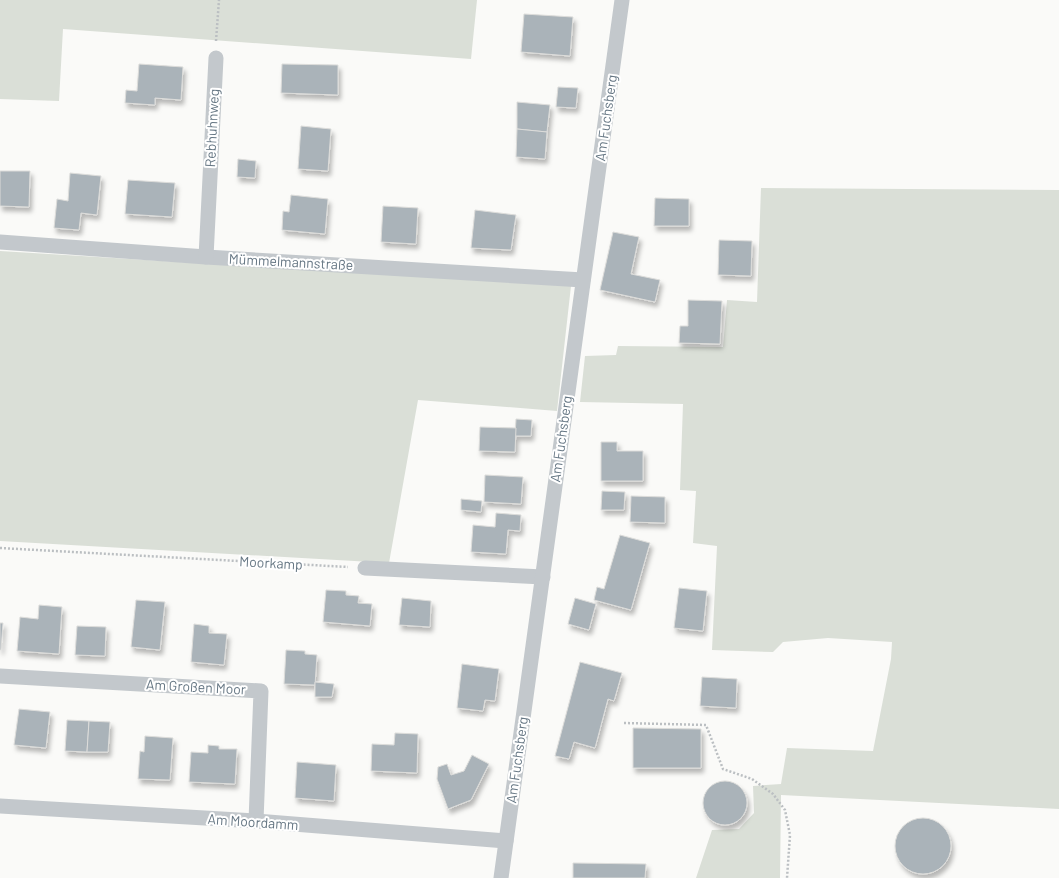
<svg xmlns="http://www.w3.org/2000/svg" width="1059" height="878" font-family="Barlow,sans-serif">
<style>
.green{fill:#dadfd7}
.building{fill:#aab3b9;stroke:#dcdcda;filter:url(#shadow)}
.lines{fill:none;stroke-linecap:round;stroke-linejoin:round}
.path{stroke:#bbbfc2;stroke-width:2.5;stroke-dasharray:2 2;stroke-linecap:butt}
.minor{stroke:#c3c8cc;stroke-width:15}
.labels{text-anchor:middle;stroke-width:4;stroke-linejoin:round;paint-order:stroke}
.street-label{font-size:14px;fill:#657683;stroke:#fff}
</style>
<defs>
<filter id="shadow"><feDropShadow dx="2.5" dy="4.5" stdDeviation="2" flood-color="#0004"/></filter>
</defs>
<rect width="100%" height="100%" fill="#fafaf8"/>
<g class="green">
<path d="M0 0H477L471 59 63 29 59 101 0 99Z"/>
<path d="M761 188 1059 190V809L781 795 780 878H696L712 830 739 829 754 813 753 786 781 784 787 748 873 751 891 659 892 642 828 638 783 642 773 652 712 650 717 546 693 543 696 491 680 490 683 404 580 402 585 356 616 355 618 346 723 347 727 300 757 302Z"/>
<path d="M0 251 571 286 557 411 418 400 389 563 0 541Z"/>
</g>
<g class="building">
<path d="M524 14 573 17 570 56 521 52Z"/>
<path d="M139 64 183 67 181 100 155 98V105L125 103 126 90 137 91Z"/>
<path d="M282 64 338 65V95L281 93Z"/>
<path d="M558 87 578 88 576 108 556 107Z"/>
<path d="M517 102 550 105 547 132 517 129Z"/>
<path d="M301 126 331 129 328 171 298 169Z"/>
<path d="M517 129 547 132 545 159 516 157Z"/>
<path d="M238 159 256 161 255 178 237 177Z"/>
<path d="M0 171H30L29 207 0 206Z"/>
<path d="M70 173 101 176 97 215 81 213 79 230 54 228 57 199 68 201Z"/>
<path d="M128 180 175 183 172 217 125 214Z"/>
<path d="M291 195 328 199 325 234 282 230 283 211 289 212Z"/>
<path d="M655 198 689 199V226H654Z"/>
<path d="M383 206 418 208 416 244 381 242Z"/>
<path d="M475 210 516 215 511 250 471 248Z"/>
<path d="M613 232 639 237 631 274 660 280 655 302 600 290Z"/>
<path d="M719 240 752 241 751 276 718 275Z"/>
<path d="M688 300 722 301 720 344 679 343 680 326H688Z"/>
<path d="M516 419 532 420 531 436H515Z"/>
<path d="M480 427 516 428 515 452 479 451Z"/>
<path d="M601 442H617V451H643V481H601Z"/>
<path d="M485 475 523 477 521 504 484 502Z"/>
<path d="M602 491 625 492 624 510H601Z"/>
<path d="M631 496 665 497V523L630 522Z"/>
<path d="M461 499 482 501 481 512 461 510Z"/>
<path d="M496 513 521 515 520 531 508 530 506 554 471 552 473 525 495 527Z"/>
<path d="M620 535 650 543 631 610 594 600 597 587 604 589Z"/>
<path d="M679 588 707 591 703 631 674 628Z"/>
<path d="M326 590 346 591V595L359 596 358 603 372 604 370 626 323 622Z"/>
<path d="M402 598 431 601 430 627 399 625Z"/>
<path d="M575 598 596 604 589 630 568 624Z"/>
<path d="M136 600 165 602 160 650 131 647Z"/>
<path d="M39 605 62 607 59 654 17 651 20 617 38 619Z"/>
<path d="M0 623H3L1 650H0Z"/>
<path d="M194 624 209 626V633L227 634 224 665 191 662Z"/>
<path d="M77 626 106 627 105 656 75 655Z"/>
<path d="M286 650 305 651V654L317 655 315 685 284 684Z"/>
<path d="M580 662 622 673 614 701 608 699 595 748 574 742 569 759 555 756Z"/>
<path d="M462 664 499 669 495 701 485 700 483 711 457 708Z"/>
<path d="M702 677 737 679 736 708 700 706Z"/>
<path d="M315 682 334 684 332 697H315Z"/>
<path d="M19 709 50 712 46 748 14 745Z"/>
<path d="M67 720 89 721 87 752 65 751Z"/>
<path d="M89 721 110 722 108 752H87Z"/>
<path d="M633 728 701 729V768H633Z"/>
<path d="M395 733 418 734 417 773 371 771 372 744 394 745Z"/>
<path d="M145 736 173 738 170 780 138 779 140 751 144 752Z"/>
<path d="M208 745 219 746V749H237L235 784 189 782 191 752 208 753Z"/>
<path d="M472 755 489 764 471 800 448 809 437 779 438 767 447 764 451 775 464 771Z"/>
<path d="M297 762 336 765 334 801 295 798Z"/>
<circle cx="725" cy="803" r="22"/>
<circle cx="923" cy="846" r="28"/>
<path d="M573 863 646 864 645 878H573Z"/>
</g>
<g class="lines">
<g class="path">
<path d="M216 41 219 0"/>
<path d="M0 548 348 567"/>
<path d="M624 723 706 725 723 769 752 779 773 794 785 810 790 835 787 878"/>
</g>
<g class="minor">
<path d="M0 242 206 257 583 280"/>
<path d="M206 257 216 58"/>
<path d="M365 568 543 577"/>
<path d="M0 676 261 691 256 821"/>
<path d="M0 806 256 821 506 841"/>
<path d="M501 878 622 0"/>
</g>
</g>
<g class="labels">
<g class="street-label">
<text transform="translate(606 118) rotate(-82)" y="5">Am Fuchsberg</text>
<text transform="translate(212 128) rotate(-87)" y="5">Rebhuhnweg</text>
<text transform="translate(291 262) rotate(3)" y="5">Mümmelmannstraße</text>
<text transform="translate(561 439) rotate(-82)" y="5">Am Fuchsberg</text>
<text transform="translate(271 563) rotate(3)" y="5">Moorkamp</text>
<text transform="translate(196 687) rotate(3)" y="5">Am Großen Moor</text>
<text transform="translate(517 760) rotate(-82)" y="5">Am Fuchsberg</text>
<text transform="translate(253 822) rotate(4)" y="5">Am Moordamm</text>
</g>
</g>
</svg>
